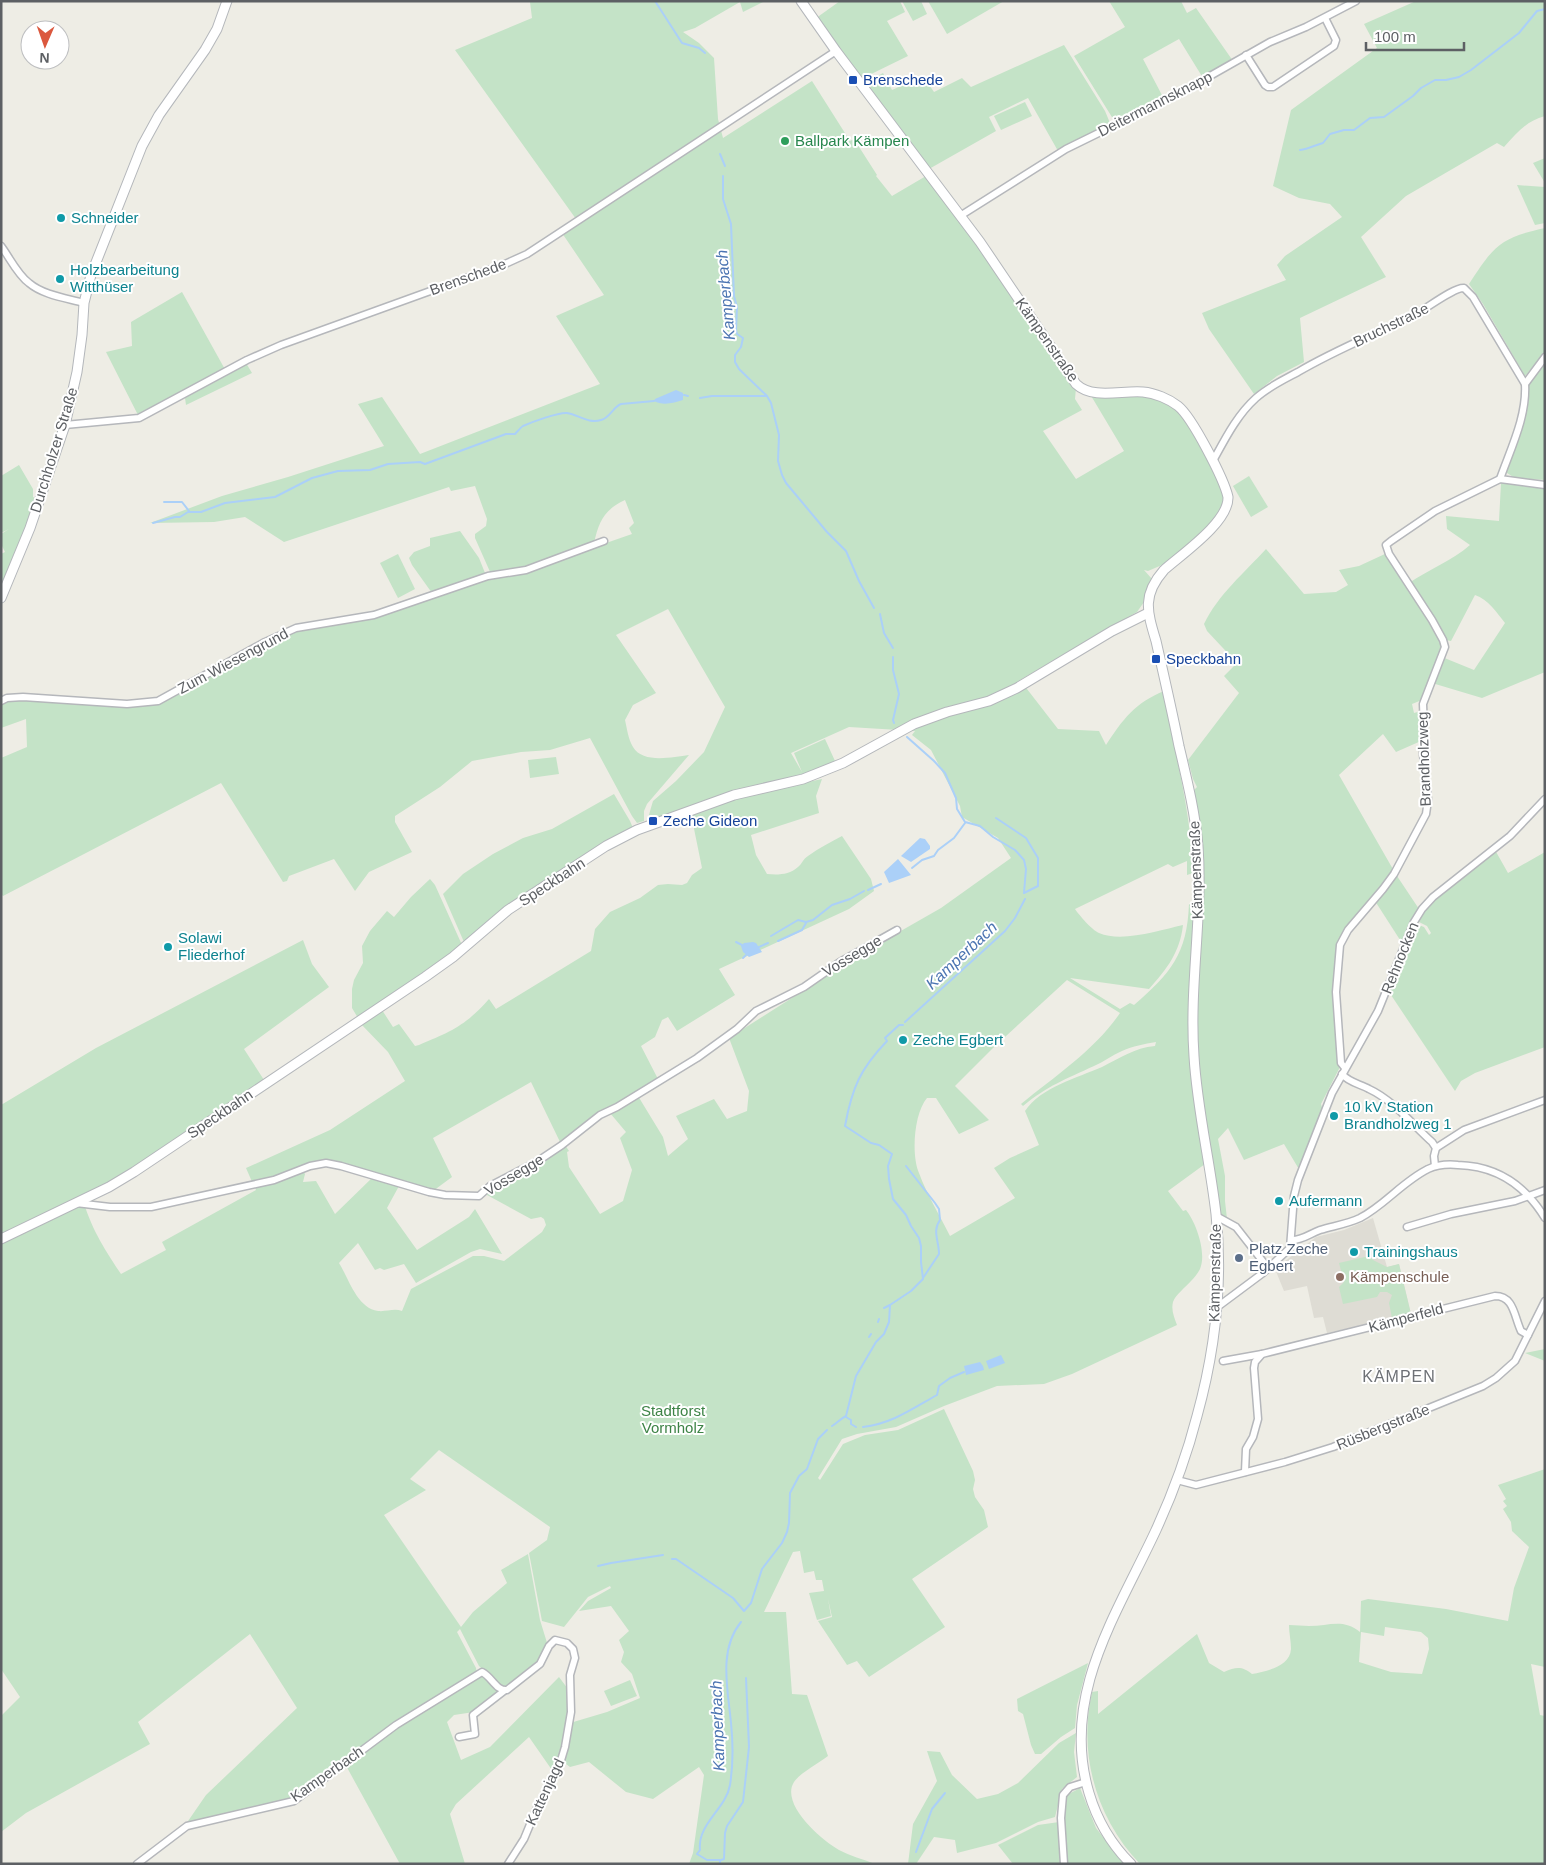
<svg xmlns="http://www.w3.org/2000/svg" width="1546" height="1865" font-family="Arial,sans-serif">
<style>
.education{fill:#dedcd4}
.green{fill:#c4e3c7;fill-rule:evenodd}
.water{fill:#abd0f8}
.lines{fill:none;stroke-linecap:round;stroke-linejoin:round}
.stream{stroke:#abd0f8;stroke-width:2}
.street-casing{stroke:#b5b7bb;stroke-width:9}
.secondary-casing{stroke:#b4b7bb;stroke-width:11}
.street{stroke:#fff;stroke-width:6}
.secondary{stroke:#fff;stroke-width:9}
.transit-dot{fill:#1a4fb4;stroke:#fff;stroke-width:2}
.leisure-dot{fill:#2e9e5b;stroke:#fff;stroke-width:2}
.culture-dot{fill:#0f9aa8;stroke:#fff;stroke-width:2}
.service-dot{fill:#5c6f8a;stroke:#fff;stroke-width:2}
.education-dot{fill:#8d6e63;stroke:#fff;stroke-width:2}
.labels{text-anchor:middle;stroke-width:4;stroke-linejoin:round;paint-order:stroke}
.transit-label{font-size:15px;fill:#164399;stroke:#fff;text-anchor:start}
.street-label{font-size:15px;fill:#5d6064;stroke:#fff}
.leisure-label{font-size:15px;fill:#27864d;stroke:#fff;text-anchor:start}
.culture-label{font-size:15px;fill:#0d838f;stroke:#fff;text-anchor:start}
.service-label{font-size:15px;fill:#4e5e75;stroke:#fff;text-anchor:start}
.education-label{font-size:15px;fill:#785e54;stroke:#fff;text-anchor:start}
.park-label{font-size:15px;fill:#3d8346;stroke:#fff}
.water-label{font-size:16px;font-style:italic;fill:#4c75b2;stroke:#fff}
.neighbourhood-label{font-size:16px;letter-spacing:1px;fill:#6e7176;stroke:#fff}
</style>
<rect width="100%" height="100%" fill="#eeede5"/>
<path class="education" d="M1373 1218 1387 1267 1399 1264 1411 1314 1327 1333 1323 1317 1314 1318 1307 1286 1284 1291 1275 1269 1316 1237 1344 1230Z"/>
<g class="green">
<path d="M532 1H765L743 12 740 2 695 28 683 32 699 43 714 58 718 119 723 138 812 81 850 141 854 139 877 175 876 176 892 196 926 176 962 223 1076 388 1075 399 1082 410 1043 431 1076 479 1124 451 1090 394 1147 395 1172 404 1185 419 1222 485 1225 502 1217 520 1180 552 1162 565 1148 571 1144 570 1152 579 1144 602 1137 612 1020 680 1058 729 1099 731 1106 745C1123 719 1135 703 1164 691 1174 753 1191 808 1193 873L1187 875V861L1173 867 1168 864 1075 909C1079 915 1092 930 1099 933 1122 943 1160 930 1183 925 1180 952 1167 969 1149 989L1070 978 1120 1009 1130 1003 1134 1005C1171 973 1187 954 1189 904L1194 905 1190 1029 1205 1164 1168 1191 1183 1211 1186 1210C1196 1222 1207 1253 1200 1269 1198 1273 1194 1278 1191 1281 1185 1288 1176 1294 1173 1302 1171 1310 1174 1317 1177 1325L1072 1374 1044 1384 997 1386 944 1406 896 1427 857 1434 842 1439 818 1478 820 1480 843 1444 865 1435 898 1430 944 1409 973 1471 975 1480 973 1489 975 1497 984 1510 988 1527 912 1579 945 1627 869 1677 857 1661 847 1665 818 1621 832 1617 828 1599 831 1616 817 1620 809 1593 824 1591 822 1580H816L814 1571 804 1573 800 1551 793 1552 764 1612H786L792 1694 807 1695 828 1756C819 1763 800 1773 794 1782 780 1804 821 1840 839 1850 850 1856 863 1859 875 1864H689L693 1853 704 1775 699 1767 653 1799 626 1792 589 1762 570 1767 562 1761 570 1723 607 1712 640 1698 632 1674 621 1662 624 1652 619 1640 629 1631 611 1606 579 1611 588 1601 611 1588 610 1586 588 1597 564 1627 542 1621 529 1553 547 1540 550 1527 439 1450 410 1479 426 1490 384 1515 461 1627 473 1612 507 1583 501 1570 528 1554 540 1620 548 1646 542 1659 512 1686 503 1688 479 1666 460 1629 457 1632 476 1668 477 1673 483 1675 500 1692 474 1712 454 1715 447 1722 461 1760 490 1747 559 1677 568 1689 570 1707 562 1755 554 1773 529 1737 456 1804 450 1814 465 1864H400L344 1762 293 1800 186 1824 206 1795 297 1708 250 1634 138 1722 150 1744 26 1813 1 1832V1716L20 1697 1 1669V1105L96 1048 303 940 312 964 329 987 244 1049 264 1080 139 1165 82 1197C91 1228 103 1247 121 1274L166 1250 162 1242 256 1190 255 1187 303 1171 305 1174 303 1182 316 1181 335 1214 373 1177 399 1186 387 1208 417 1250 469 1217 475 1209 502 1254 480 1249 471 1252 416 1283 404 1264 384 1270 380 1268 375 1270 358 1243 339 1263C349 1279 357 1308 378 1311 386 1312 394 1308 402 1311L411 1289 473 1256H484L504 1261 542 1232 546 1225 544 1219 541 1217 531 1219 487 1195 489 1189 565 1145 569 1151 567 1152 569 1167 600 1214 623 1201 632 1170 620 1138 626 1132 610 1113 638 1096 663 1137 668 1156 688 1139 676 1116 714 1099 727 1119 747 1111 749 1091 729 1038 864 952 941 908 1011 858 998 838 962 817 960 806 931 750 912 735 915 731 849 727 791 753 802 772 794 753 825 739 835 761 804 774 651 821 648 818 653 801 676 781 704 752 725 707 668 609 616 635 656 693 633 705 625 720C627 728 628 739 633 747 643 764 672 757 689 755L647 804 644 811V821L637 823 632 816 590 738 550 750 521 752 472 761 440 787 395 816V822L412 852 369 872 355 891 334 859 289 876 287 881 283 882 221 783 3 896 1 894V758L27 747 26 719 1 728V703L7 699 157 703 216 674 289 633 333 624 351 623 381 615 489 577 543 565 632 534 629 528 634 523 625 500C604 510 599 521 594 543L525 568 491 574 475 538V534L486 526 487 519 475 486 451 491 449 487 284 542 245 517 214 522 150 523 222 496 288 477 384 446 358 404 382 397 420 454 600 384 556 316 604 295 562 233 576 219 455 50 532 18 530 2ZM1067 980 1120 1013C1095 1050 1055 1076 1021 1104L1023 1106C1047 1086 1066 1079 1094 1066 1104 1062 1112 1055 1122 1051 1133 1046 1144 1044 1156 1042L1155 1046C1134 1048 1120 1058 1102 1067 1077 1078 1041 1087 1025 1111L1039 1145 1010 1158 994 1168 1015 1198 950 1236C940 1216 927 1195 919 1173 911 1155 914 1113 927 1098H936L959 1134 989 1120 955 1086 993 1048Z"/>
<path d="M840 1H900L905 12 887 21 908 56 861 79 816 20 819 16Z"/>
<path d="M902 1H921L927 14 913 21Z"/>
<path d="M928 1H1004L947 34Z"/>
<path d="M1109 1H1181L1187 13 1196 8 1233 61 1203 78 1179 39 1143 59 1164 99 1115 122 1074 56 1125 27Z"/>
<path d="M1416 1H1545V116C1526 121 1517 133 1504 147L1497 143 1406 196 1361 237 1386 277 1300 318 1304 362 1277 376 1254 394 1209 329 1202 313 1286 280 1277 265 1285 256 1342 217 1330 204 1299 198 1273 186 1291 110 1377 48 1364 24Z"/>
<path d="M1064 45 1105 111 1110 123 1109 126 1058 151 1028 98 989 117 996 131 929 169 864 84 883 73 892 90 923 76 934 92 962 78 971 87Z"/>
<path d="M1025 102 1032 116 1001 130 994 116Z"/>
<path d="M1545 158V183L1533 163Z"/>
<path d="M1517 185 1545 187V223L1535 225Z"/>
<path d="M1545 228V352L1525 376 1483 304 1469 284C1494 246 1499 238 1545 228Z"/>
<path d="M182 292 227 373 246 363 252 373 186 405 185 398 197 390 138 415 106 352 132 346 131 322Z"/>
<path d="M1545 360V480L1515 478 1507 473V468L1527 406 1528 386Z"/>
<path d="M19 465 33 489V497L38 499 1 589V554L5 552 1 544V534L9 529 1 533V476Z"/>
<path d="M1249 476 1268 507 1251 517 1233 486Z"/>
<path d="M1501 483 1545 489V672L1482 698 1432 683 1442 657 1474 670 1505 623C1497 613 1488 599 1475 595L1451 641 1445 640 1409 583C1428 570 1453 560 1470 545L1447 529 1446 516 1499 521Z"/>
<path d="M460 531 479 558 485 573 432 593 412 565 409 558 414 552 430 546V538Z"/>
<path d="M1266 549 1304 594 1336 592 1348 585 1339 570 1359 566 1387 553 1409 586 1443 646 1422 700 1412 704 1414 713 1421 711V741L1396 752 1383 734 1339 775 1394 871 1340 939 1335 964 1334 992 1340 1067 1321 1104 1323 1111 1300 1171 1284 1144 1244 1160 1228 1128 1218 1139 1225 1176V1201L1227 1219 1219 1214 1196 1052 1200 913 1203 878 1202 847 1194 790 1197 787 1193 779 1188 760 1239 693 1224 676 1237 663 1207 631 1204 624C1218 595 1244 573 1266 549Z"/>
<path d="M398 554 415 589 398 598 380 563Z"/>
<path d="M556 757 559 774 530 778 528 760Z"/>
<path d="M822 779 816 796 819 813 751 835 756 855 767 874C778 875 789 875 798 867 802 864 803 859 808 856 819 848 831 842 842 836L871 879 874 891 849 909 719 969 735 995 677 1031 668 1017 662 1020 655 1037 641 1046 658 1079 561 1144 531 1082 433 1138 452 1177 433 1191 328 1160H321L253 1184 246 1168 330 1130 405 1081 388 1052 360 1023 382 1010 393 1027 399 1024 415 1046 419 1045C452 1031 465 1026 489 999L496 1009 591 951 595 929 610 912 640 898 658 885 668 884 682 885 687 883 692 875 702 868 691 814 738 797Z"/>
<path d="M614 794 630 821 633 828 464 942 443 894 463 874 493 854 523 838 552 829Z"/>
<path d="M1495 850 1508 873 1545 852V1047L1475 1073 1461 1081 1455 1091 1389 992 1416 924 1424 927 1429 935 1431 933 1427 926 1417 921C1433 892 1470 870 1495 850Z"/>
<path d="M1395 873 1419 909 1402 943 1375 901Z"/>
<path d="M430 879 435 885 462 945 440 963 358 1018 352 1008V989L354 980 363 963 362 946 370 931 387 911 394 917 411 897Z"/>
<path d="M1369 1256 1373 1260 1387 1267 1399 1264 1411 1314 1392 1318 1389 1303 1392 1295 1387 1292H1380L1377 1297 1343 1304 1339 1287 1344 1282 1339 1263Z"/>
<path d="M1545 1349V1361L1525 1353Z"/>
<path d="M1545 1469V1667L1531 1664 1540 1715 1545 1716V1864H1140C1096 1818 1078 1754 1092 1692L1098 1691V1714L1197 1634 1209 1663 1224 1672C1236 1667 1242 1666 1252 1674 1266 1671 1290 1667 1291 1649 1291 1641 1289 1633 1289 1625 1296 1625 1303 1626 1309 1626 1329 1626 1343 1618 1360 1632L1361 1601 1368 1599 1446 1609 1508 1621 1514 1588 1529 1547 1512 1531 1511 1522 1503 1509 1507 1506 1503 1501 1506 1499 1498 1485ZM1385 1627 1421 1632 1428 1638 1429 1649 1422 1674 1391 1672 1359 1662 1361 1632 1384 1636Z"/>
<path d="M1088 1663 1077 1705 1075 1728 1061 1737 1041 1754H1035L1031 1745 1023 1714 1018 1711 1017 1699Z"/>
<path d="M630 1680 637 1696 611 1706 604 1691Z"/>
<path d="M1076 1733 1074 1752 1077 1777 1062 1789 1055 1817 1038 1822 996 1843 957 1853 955 1840 934 1837 916 1864H908L913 1824 937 1781 927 1751 940 1752 952 1775 977 1799 998 1794 1018 1783 1059 1743Z"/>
<path d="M1080 1788 1096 1828 1124 1864H1067L1063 1804 1065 1796Z"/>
<path d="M1059 1822 1062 1864H1013L998 1845 1038 1825Z"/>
</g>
<g class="water">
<path d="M676 390 683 393V400C674 403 663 406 654 401L655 399Z"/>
<path d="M920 838 925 839 930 846V849L911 862 901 856Z"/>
<path d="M898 859 911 875 889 883 884 872Z"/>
<path d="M753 942 756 943 762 952 749 957 743 952 741 946 744 943Z"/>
<path d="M1001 1355 1005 1363 989 1369 986 1361Z"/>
<path d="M980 1362 983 1366 984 1370 966 1375 964 1366Z"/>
</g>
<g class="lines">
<g class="stream">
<path d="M655 1 682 43 699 48 705 53"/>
<path d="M1300 150C1309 149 1315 145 1323 143L1330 134 1344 130H1354L1370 118 1384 117 1413 96 1421 88 1435 80H1446L1459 77 1471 70 1519 33 1537 11 1545 9"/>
<path d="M720 154 725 166"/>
<path d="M723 176V199L731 224 734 296 737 307 736 330 737 334 743 338 741 347 735 355V362L739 369 767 396 771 403 779 435 778 461 782 475 786 483 827 532 846 551 859 581 874 608"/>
<path d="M684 395 688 396"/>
<path d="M700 398 712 396H767"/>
<path d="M164 502H182L189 511"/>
<path d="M153 523 175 517H180L188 512H201L225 503 275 497 312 478 338 471 370 470 388 464 420 462 425 464 506 434H515C517 432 520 428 523 426 532 422 559 412 567 413 579 415 588 424 601 420 610 418 613 407 621 404L654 401"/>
<path d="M880 614 884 633 893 648"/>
<path d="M893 657V670L899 694 893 720 894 723"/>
<path d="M907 737 934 761 945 773 956 798 957 809 965 822 980 826 993 837 1015 850 1024 860 1026 869 1024 893"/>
<path d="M996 818 1026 838 1038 858V886L1024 893"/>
<path d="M912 868 922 860 934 856 938 850 954 838 965 823"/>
<path d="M868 890 881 884"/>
<path d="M771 936 798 920 806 922 813 920 832 905 850 899 864 891"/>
<path d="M778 941 802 930 806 923"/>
<path d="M736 942 742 945"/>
<path d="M759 947 768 943"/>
<path d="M743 958 746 955"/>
<path d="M905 1022 1005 931 1015 918 1025 899"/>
<path d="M906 1166 935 1203 939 1209 940 1220C932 1231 939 1241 939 1254L923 1278"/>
<path d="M884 1308 890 1305"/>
<path d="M878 1322 879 1319"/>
<path d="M869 1337 871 1334"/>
<path d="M846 1417 851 1420V1424L856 1427"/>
<path d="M832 1426C837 1423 840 1419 846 1416L856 1376 876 1342 884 1334 889 1322 890 1305 911 1291 923 1279 921 1262V1246L919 1238 911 1226 906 1215 893 1199 889 1179 888 1166 892 1154 879 1145 871 1143 845 1126C852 1088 860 1069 887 1041L885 1038 899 1025H903"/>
<path d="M863 1427C891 1424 912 1409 937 1395L939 1386 950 1378 964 1372"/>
<path d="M672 1559H676L733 1598 744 1611 751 1603 762 1569 782 1543 787 1532 789 1523 790 1493 799 1476 807 1469 818 1439 827 1430"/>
<path d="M598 1566 611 1563 663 1555"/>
<path d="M916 1852 932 1809 945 1793"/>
<path d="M721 1860 724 1859 725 1833 727 1826 743 1802 749 1747 746 1678"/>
<path d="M720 1864V1860H707L697 1854 700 1850C697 1824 726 1809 730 1785 733 1766 733 1742 731 1723 728 1690 718 1650 741 1622"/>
</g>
<g class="street-casing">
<g id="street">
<path d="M1246 55 1265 85 1268 87H1273L1334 46 1336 40 1325 18"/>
<path d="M960 216 1066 149 1180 93 1270 42 1306 27 1356 1"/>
<path d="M1 246C10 258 17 274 29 283 43 295 66 298 84 303"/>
<path d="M1525 384 1545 357"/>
<path d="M65 425 139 418 247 360 281 345 505 264 527 254 836 51"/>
<path d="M1213 461C1225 439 1237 415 1256 398 1268 387 1283 380 1298 372 1335 350 1376 334 1414 315 1426 309 1454 287 1464 288L1473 297 1525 384C1527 416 1511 448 1500 479"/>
<path d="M1 701 7 698 23 697 127 704 158 701 265 642 296 628 374 615 488 576 526 570 542 564 604 541"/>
<path d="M1345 1068 1341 1063 1336 992 1340 945 1348 930 1383 889 1394 874 1426 814 1428 800 1423 754 1424 729 1423 704 1445 647 1443 640 1432 620 1389 554 1386 545 1391 541 1435 511 1500 479 1545 485"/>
<path d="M1342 1074C1348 1082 1360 1084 1369 1089 1393 1100 1413 1125 1432 1142L1436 1148 1434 1156 1435 1166"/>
<path d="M1436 1148 1464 1130 1545 1100"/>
<path d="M76 1203 110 1207H151L274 1180 310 1166 326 1163 341 1166 429 1192 445 1195 479 1196 490 1186 538 1161 562 1145 600 1115 617 1107 697 1058 737 1029 756 1011 804 987 840 962 897 930"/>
<path d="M1216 1216 1236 1227 1268 1268"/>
<path d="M1407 1227 1451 1214 1515 1201 1545 1190"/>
<path d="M1292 1240C1303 1240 1309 1234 1320 1230 1333 1226 1347 1224 1360 1218 1385 1205 1402 1182 1428 1169 1437 1165 1448 1164 1458 1165 1496 1166 1525 1185 1545 1218"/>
<path d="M1216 1308 1263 1273 1290 1248 1294 1196 1298 1180 1332 1093 1378 1011 1414 922 1422 909 1433 897 1510 836 1545 799"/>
<path d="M1223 1361 1262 1354"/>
<path d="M1245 1472 1246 1449 1253 1437 1258 1419 1254 1368 1255 1362 1262 1354 1495 1296C1514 1296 1514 1316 1521 1331L1528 1335"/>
<path d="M1177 1480 1196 1485 1285 1462 1333 1447 1483 1386 1496 1378 1515 1361 1545 1301"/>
<path d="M459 1737 475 1734 473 1715 504 1691"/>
<path d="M137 1864 187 1826 294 1801 396 1725 482 1672C492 1677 496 1691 507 1690L540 1664 549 1646 555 1640 567 1643 573 1649 575 1658 570 1675 571 1712 565 1747 559 1767 536 1810 524 1839 508 1864"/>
<path d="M1064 1864 1061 1818 1063 1795 1070 1787 1086 1782"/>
</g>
</g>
<g class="secondary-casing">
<g id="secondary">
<path d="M801 1 836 51 980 242 1076 384C1093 400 1122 390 1143 392 1155 393 1169 399 1178 406 1192 417 1224 479 1228 497 1229 522 1182 554 1164 570 1142 595 1147 611 1156 641 1164 676 1172 711 1179 746 1187 780 1195 812 1198 846 1203 916 1189 986 1194 1056 1197 1109 1210 1161 1216 1214 1223 1281 1215 1351 1197 1416 1187 1455 1173 1493 1156 1530 1117 1614 1060 1696 1089 1793 1097 1820 1111 1844 1131 1864"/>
<path d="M1 598 30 528 65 425 77 372 82 335 84 303 91 275 142 146 159 115 205 50 217 29 227 1"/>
<path d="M1 1239 109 1187 134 1172 425 977 453 957 508 910 606 846 637 830 734 795 803 779 843 763 914 724 947 712 989 701 1017 688 1112 631 1148 613"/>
</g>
</g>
<use href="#street" class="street"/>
<use href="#secondary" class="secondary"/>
</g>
<g class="transit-dot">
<rect x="848" y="75" width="10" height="10" rx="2.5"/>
<rect x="1151" y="654" width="10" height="10" rx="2.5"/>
<rect x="648" y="816" width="10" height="10" rx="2.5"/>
</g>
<circle class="leisure-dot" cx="785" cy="141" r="5"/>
<g class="culture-dot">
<circle cx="61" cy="218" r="5"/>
<circle cx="60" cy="279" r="5"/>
<circle cx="168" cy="947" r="5"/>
<circle cx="903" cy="1040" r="5"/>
<circle cx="1334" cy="1116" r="5"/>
<circle cx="1279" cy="1201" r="5"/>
<circle cx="1354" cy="1252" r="5"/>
</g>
<circle class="service-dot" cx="1239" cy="1258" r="5"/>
<circle class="education-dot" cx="1340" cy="1277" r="5"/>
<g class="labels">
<g class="transit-label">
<text x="863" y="85">Brenschede</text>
<text x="1166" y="664">Speckbahn</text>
<text x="663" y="826">Zeche Gideon</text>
</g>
<g class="street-label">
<text transform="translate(1155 104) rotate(-27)" y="5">Deitermannsknapp</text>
<text transform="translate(468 277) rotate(-20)" y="5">Brenschede</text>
<text transform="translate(1391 325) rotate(-26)" y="5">Bruchstraße</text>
<text transform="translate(1047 340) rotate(55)" y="5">Kämpenstraße</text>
<text transform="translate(54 450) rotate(-73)" y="5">Durchholzer Straße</text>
<text transform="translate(233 661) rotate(-28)" y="5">Zum Wiesengrund</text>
<text transform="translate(1424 759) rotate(-92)" y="5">Brandholzweg</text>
<text transform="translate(1196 870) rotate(-92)" y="5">Kämpenstraße</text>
<text transform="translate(552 882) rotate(-33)" y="5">Speckbahn</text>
<text transform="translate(852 956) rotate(-31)" y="5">Vossegge</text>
<text transform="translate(1400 958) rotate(-68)" y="5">Rehnocken</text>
<text transform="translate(220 1114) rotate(-34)" y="5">Speckbahn</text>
<text transform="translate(514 1175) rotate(-31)" y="5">Vossegge</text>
<text transform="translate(1215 1273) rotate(-89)" y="5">Kämpenstraße</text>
<text transform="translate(1406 1318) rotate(-15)" y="5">Kämperfeld</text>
<text transform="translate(1383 1427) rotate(-22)" y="5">Rüsbergstraße</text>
<text transform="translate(327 1774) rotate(-35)" y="5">Kamperbach</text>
<text transform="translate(545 1792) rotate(-65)" y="5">Kattenjagd</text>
</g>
<g class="leisure-label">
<text x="795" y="146">Ballpark Kämpen</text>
</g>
<g class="culture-label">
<text x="71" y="223">Schneider</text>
<text x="70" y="275">Holzbearbeitung<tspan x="70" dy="17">Witthüser</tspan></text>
<text x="178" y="943">Solawi<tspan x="178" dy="17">Fliederhof</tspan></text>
<text x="913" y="1045">Zeche Egbert</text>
<text x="1344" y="1112">10 kV Station<tspan x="1344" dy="17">Brandholzweg 1</tspan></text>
<text x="1289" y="1206">Aufermann</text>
<text x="1364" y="1257">Trainingshaus</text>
</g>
<g class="service-label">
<text x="1249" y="1254">Platz Zeche<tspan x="1249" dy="17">Egbert</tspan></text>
</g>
<g class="education-label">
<text x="1350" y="1282">Kämpenschule</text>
</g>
<g class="park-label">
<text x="673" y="1416">Stadtforst<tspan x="673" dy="17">Vormholz</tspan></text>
</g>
<g class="water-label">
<text transform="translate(725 295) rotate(-95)" y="6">Kamperbach</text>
<text transform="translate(961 955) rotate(-43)" y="6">Kamperbach</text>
<text transform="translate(717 1726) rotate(-92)" y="6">Kamperbach</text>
</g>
<g class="neighbourhood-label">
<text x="1399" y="1382">KÄMPEN</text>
</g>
</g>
<rect width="1546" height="1865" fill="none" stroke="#5d6064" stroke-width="5"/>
<g transform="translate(45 45) rotate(182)"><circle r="24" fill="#ffffff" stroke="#bebfc1"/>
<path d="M0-4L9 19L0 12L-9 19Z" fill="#db583e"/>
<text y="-8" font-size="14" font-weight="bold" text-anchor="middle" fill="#5d6064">N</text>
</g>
<path d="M1366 42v8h98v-8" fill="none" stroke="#5d6064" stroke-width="2.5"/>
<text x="1374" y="42" font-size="15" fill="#5d6064" stroke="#ffffff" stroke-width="4" paint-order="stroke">100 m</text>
</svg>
